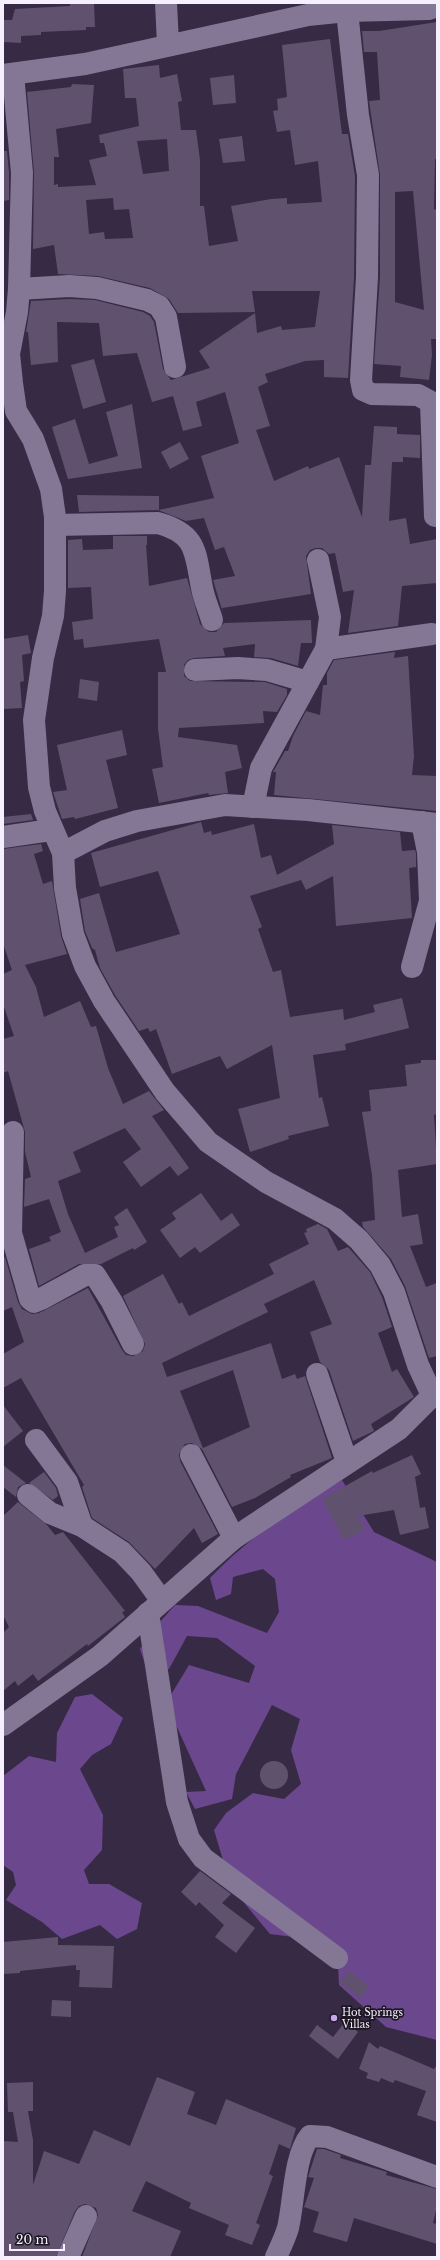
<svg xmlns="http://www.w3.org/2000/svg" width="440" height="2260" font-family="'Libre Baskerville',serif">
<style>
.forest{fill:#6b478e}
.building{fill:#60526f;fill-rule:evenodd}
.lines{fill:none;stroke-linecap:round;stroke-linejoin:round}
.minor{stroke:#847695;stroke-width:22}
.poi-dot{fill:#c8a6ef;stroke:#1b1622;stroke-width:1.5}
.labels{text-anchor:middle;stroke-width:3.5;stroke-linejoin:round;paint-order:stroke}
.poi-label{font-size:10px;fill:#f6f0fe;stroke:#1b1622;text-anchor:start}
</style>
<rect width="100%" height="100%" fill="#372a45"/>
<g class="forest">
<path d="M342 1480 374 1532 437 1562V2040L386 2027 339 1985 338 1965 309 1939 270 1934 231 1887 214 1830 226 1813 253 1793 284 1799 301 1784 291 1750 300 1719 272 1705 236 1774 232 1799 195 1809 186 1792 206 1791 166 1703 189 1665 249 1683 255 1666 217 1638 187 1636 169 1669 148 1673 140 1649 150 1633 175 1605 198 1606 267 1633 279 1612 275 1579 263 1569 233 1577 231 1594 216 1600 210 1578C248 1537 295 1508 342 1480Z"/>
<path d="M92 1694 123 1718 111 1744 92 1755 80 1769 103 1815 102 1850 84 1870 89 1884H109L142 1903 137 1929 117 1939 100 1925 62 1939 42 1922 6 1900 16 1885 13 1872 3 1865V1776L29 1756 56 1762 57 1733 75 1697Z"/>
</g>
<g class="building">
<path d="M70 3H94L95 27H86V30L41 32V35L21 36V43L3 42V20H12L15 9 70 6Z"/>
<path d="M437 22V159H435L434 209 437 210V339H431L432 355 429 380 400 377 401 366 374 364 380 277V175L369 101 380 100 377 52H364L362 31H379ZM413 191 424 310 395 302V192Z"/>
<path d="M330 39 342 134H348L355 176 354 277 348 378 324 377V360L305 361 265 374 268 382 258 387 270 426 256 430 274 481 308 466 309 469 339 457 362 517 365 465H371L374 426 397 427V434L420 435V458L403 457V462H392L389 521 406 518 410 544 437 539V583L402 586 398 626 348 633 354 590 343 592 335 553 329 554 322 548H316L310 550 306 556 311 594 222 608 223 613 213 580 235 576 224 547 215 550 204 518 186 521 158 510 79 512 77 495 159 496V510L214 498 201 456 239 443 225 392 196 402 202 426 183 431 173 396 152 402 137 353 103 356 99 323 57 322 58 362 31 365 28 332H26L31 301 69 299 95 300 143 312 150 316 154 322 163 369 171 380 210 368 199 351 255 313 257 333 281 326 282 330 315 327 320 291H252L255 312 178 313 169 299 150 288 98 276 58 274 54 245 33 249 34 173 27 92 71 87 72 84 94 85 91 123 56 129 59 157H54V185L58 184V187L96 185 89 160 107 156 104 143H100L99 135 139 126 136 98H125L123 69 159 65 160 78 177 74 182 101 178 102 181 130H196L200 160V206H204L209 246 238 241 231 206 271 199 287 198V204L322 202 318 161 295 165 290 130 277 132 273 111 278 110 277 99 287 97 282 45ZM167 139 169 171 143 174 137 141ZM113 198 114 210 129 209 133 238 105 239 104 232 89 234 86 200Z"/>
<path d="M234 75 236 103 213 105 210 78Z"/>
<path d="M242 136 245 161 223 163 219 139Z"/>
<path d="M3 151H7L9 173V200L3 201Z"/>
<path d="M94 359 106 402 83 409 71 365Z"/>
<path d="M132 404 142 468 68 479 52 427 75 419 89 464 118 456 106 412Z"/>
<path d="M180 442 189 459 170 469 161 452Z"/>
<path d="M113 536H147V545H146L149 586 187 578 200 624 209 632H216L224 623 311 620 312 643H301L298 666 271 658 254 657 255 644 223 648 225 656 194 658 188 660 184 665V676L190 681 265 682 287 689V695L277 712 263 711 264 723 179 728 178 737 237 745 242 768 225 772 228 793 209 795 208 793 159 803 152 769 163 767 158 729V672H166L159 639 84 648 83 639 74 640 72 622 93 619 91 587 68 588V540L82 539 83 550 113 549Z"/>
<path d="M28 635 31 653 22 655 24 681 20 682 22 708 3 709V639Z"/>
<path d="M395 652 394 658 408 656 414 756 412 775 437 776V811L274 795 276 772H273L285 751H288L293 736 306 711 320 715 323 685H327V673L334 660Z"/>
<path d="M80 679 99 682 97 701 78 698Z"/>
<path d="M122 730 127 755 106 760 118 808 75 819 74 817 62 819 53 792 67 790 57 745Z"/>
<path d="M31 814 33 820 3 824V817Z"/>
<path d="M201 822 204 833 211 831 212 835 254 824 261 858 271 855 277 875 334 844 332 825 400 832 402 851 415 850 416 853V867L409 868 412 918 336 926 333 876 306 890 301 880 250 896 262 927 258 929 273 972 281 970 290 1017 343 1009 344 1020 375 1012 373 1005 402 998 409 1028 345 1044 346 1050 313 1055 319 1098 322 1097 329 1126 288 1136 289 1139 250 1152 238 1109 280 1098 272 1045 227 1069 220 1056 172 1074 156 1029 150 1032 148 1028 139 1031 115 995 100 968 95 950 92 948 85 931 80 899 99 893 116 952 180 934 158 871 100 887 91 853Z"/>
<path d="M41 844 43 851 34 854 43 884 52 881 61 936 67 954 25 965 36 987 44 1017 80 1001 91 1027 96 1026 108 1068 123 1104 149 1091 164 1110 152 1116 189 1168 178 1176 170 1166 141 1187 123 1162 141 1149 125 1128 73 1152 81 1172 58 1181 68 1214 85 1253 118 1237 114 1227 119 1225 114 1217 127 1208 147 1242 134 1250 133 1248 101 1264H79L39 1286 29 1249 51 1241 49 1237 61 1232 49 1199 24 1207 25 1179 31 1177 25 1152V1132L8 1071 3 1073V1039L14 1036 3 1004V974L12 970 3 943V849Z"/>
<path d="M421 1060H437V1114L434 1115 437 1164 398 1170 402 1217 418 1214 423 1244 410 1246 426 1287 437 1283V1356L429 1358 405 1286 391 1259 363 1227 362 1222 375 1220 372 1175 362 1112 371 1111 369 1090 407 1086 405 1065 421 1063Z"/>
<path d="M201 1193 221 1221 232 1213 240 1225 200 1253 195 1247 180 1258 160 1230 176 1219 172 1213Z"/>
<path d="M318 1224 327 1229 338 1251 348 1247 370 1272 382 1297 392 1327 378 1333 392 1372 397 1369 414 1397 371 1424 374 1431 353 1441 329 1370 320 1362 310 1332 332 1324 314 1280 264 1304 268 1312 162 1363 167 1377 271 1343 282 1379 295 1374 297 1379 305 1376 332 1458 290 1475 291 1477 255 1498 232 1507 202 1449 192 1443 185 1444 179 1454 180 1461 218 1534 202 1543 194 1528 155 1569 129 1542 92 1518 82 1487 84 1485 21 1378 3 1388V1354L24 1342 12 1307 3 1311V1258L5 1257 18 1302 22 1309 32 1314 39 1313 88 1288 122 1350 126 1355 133 1356 143 1351 145 1344 123 1296 163 1274 179 1304 182 1302 189 1316 274 1274 269 1264 309 1244 304 1233 307 1232 306 1229ZM233 1370 250 1427 203 1448 180 1391Z"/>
<path d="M3 1405 23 1431 3 1447Z"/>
<path d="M412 1455 421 1474 415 1477 420 1508 425 1507 429 1528 400 1535 394 1510 358 1516 365 1530 344 1540 322 1499 372 1471 373 1473Z"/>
<path d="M3 1465 26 1483 18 1487 16 1497 3 1487Z"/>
<path d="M44 1472 56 1488 58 1496 53 1500 29 1483Z"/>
<path d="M18 1502 47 1525 55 1535 63 1532 125 1611 122 1612 125 1617 88 1646 87 1644 38 1681 33 1674 18 1686 15 1681 3 1691V1633L9 1627 3 1615V1516Z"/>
<circle cx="274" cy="1775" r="14"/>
<path d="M200 1871 231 1894 222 1903 255 1928 236 1953 215 1937 224 1925 199 1902 196 1906 181 1892Z"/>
<path d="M58 1937V1945L114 1946 112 1988 79 1987 80 1970H76V1965L20 1971V1973L3 1974V1942Z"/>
<path d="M349 1971 369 1986 361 1998 340 1983Z"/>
<path d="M52 2000 71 2001V2017L51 2016Z"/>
<path d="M345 2022 358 2032 338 2059 309 2036 317 2025 333 2037Z"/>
<path d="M369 2042 378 2049 380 2046 434 2069 437 2065V2122L417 2115 426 2091 395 2080 393 2083 381 2078 379 2082 366 2078 368 2073 359 2069Z"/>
<path d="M157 2077 195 2092 187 2114 216 2125 226 2099 296 2128 290 2149 279 2144 269 2174 273 2176 256 2223 260 2225 252 2245 225 2235 229 2225 189 2208 191 2203 146 2181 132 2211 181 2231 170 2257H82L98 2215 96 2208 85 2204 79 2206 75 2211 56 2257H3V2141L18 2142 13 2112H8L7 2083 33 2082V2111H28L33 2140V2185L44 2151 79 2164 94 2130 130 2146Z"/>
<path d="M317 2149H324L341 2155 340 2158 387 2172 386 2175 437 2189V2206L433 2223 437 2224V2244L354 2218 347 2242 313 2232 319 2212 304 2207 314 2178 308 2177Z"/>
</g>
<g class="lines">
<g class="minor">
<path d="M166 3 168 44"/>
<path d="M347 11 358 115 368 175 367 277 361 380 363 390 372 394 418 395 431 402 435 516"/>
<path d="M13 74 22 173 19 289 17 312 9 354 12 383 16 411 33 439 51 489 55 517V591L53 616 43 658 34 720 39 787 45 811 63 853 65 888 73 934 85 966 104 1001 165 1092 208 1142 266 1182 335 1219 359 1240 380 1265 394 1292 418 1365 432 1395"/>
<path d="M3 75 85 64 308 15 347 11 429 9 437 6"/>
<path d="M19 289 69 286 97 288 147 300 159 306 166 317 175 367"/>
<path d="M55 525 158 523C198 534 195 553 202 588 204 599 209 610 212 620"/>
<path d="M326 649 432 634"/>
<path d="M195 670 238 668 267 670 308 682"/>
<path d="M253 807 261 768 326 649 330 617 318 560"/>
<path d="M3 837 51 830"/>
<path d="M63 853 105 831 137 821 225 805 308 810 437 824"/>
<path d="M412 967 430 901 428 852 422 822"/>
<path d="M11 1233 30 1299 34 1302 41 1299 85 1275H95L112 1302 133 1344"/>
<path d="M3 1234 11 1233 13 1132"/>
<path d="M317 1374 347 1462"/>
<path d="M36 1440 67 1482 82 1526"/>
<path d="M191 1455 234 1538"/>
<path d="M28 1495 50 1513 82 1526 122 1552 141 1572 162 1601"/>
<path d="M148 1613 177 1802 189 1839 203 1858 337 1958"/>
<path d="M3 1725 100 1656 234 1538 399 1429 437 1391"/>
<path d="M68 2257 86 2216"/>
<path d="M276 2257C280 2248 285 2238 288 2228 294 2203 294 2155 310 2136L327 2137 437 2177"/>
</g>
</g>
<circle class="poi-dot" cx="334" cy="2018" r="4"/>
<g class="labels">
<g class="poi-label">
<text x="342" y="2016">Hot Springs<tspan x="342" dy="12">Villas</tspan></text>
</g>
</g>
<rect width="440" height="2260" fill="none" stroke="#f6f0fe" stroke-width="8"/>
<path d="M10 2244v6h54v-6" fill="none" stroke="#f6f0fe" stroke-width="2"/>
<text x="16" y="2244" font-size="12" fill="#f6f0fe" stroke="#1b1622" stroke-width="3" paint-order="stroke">20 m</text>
</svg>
